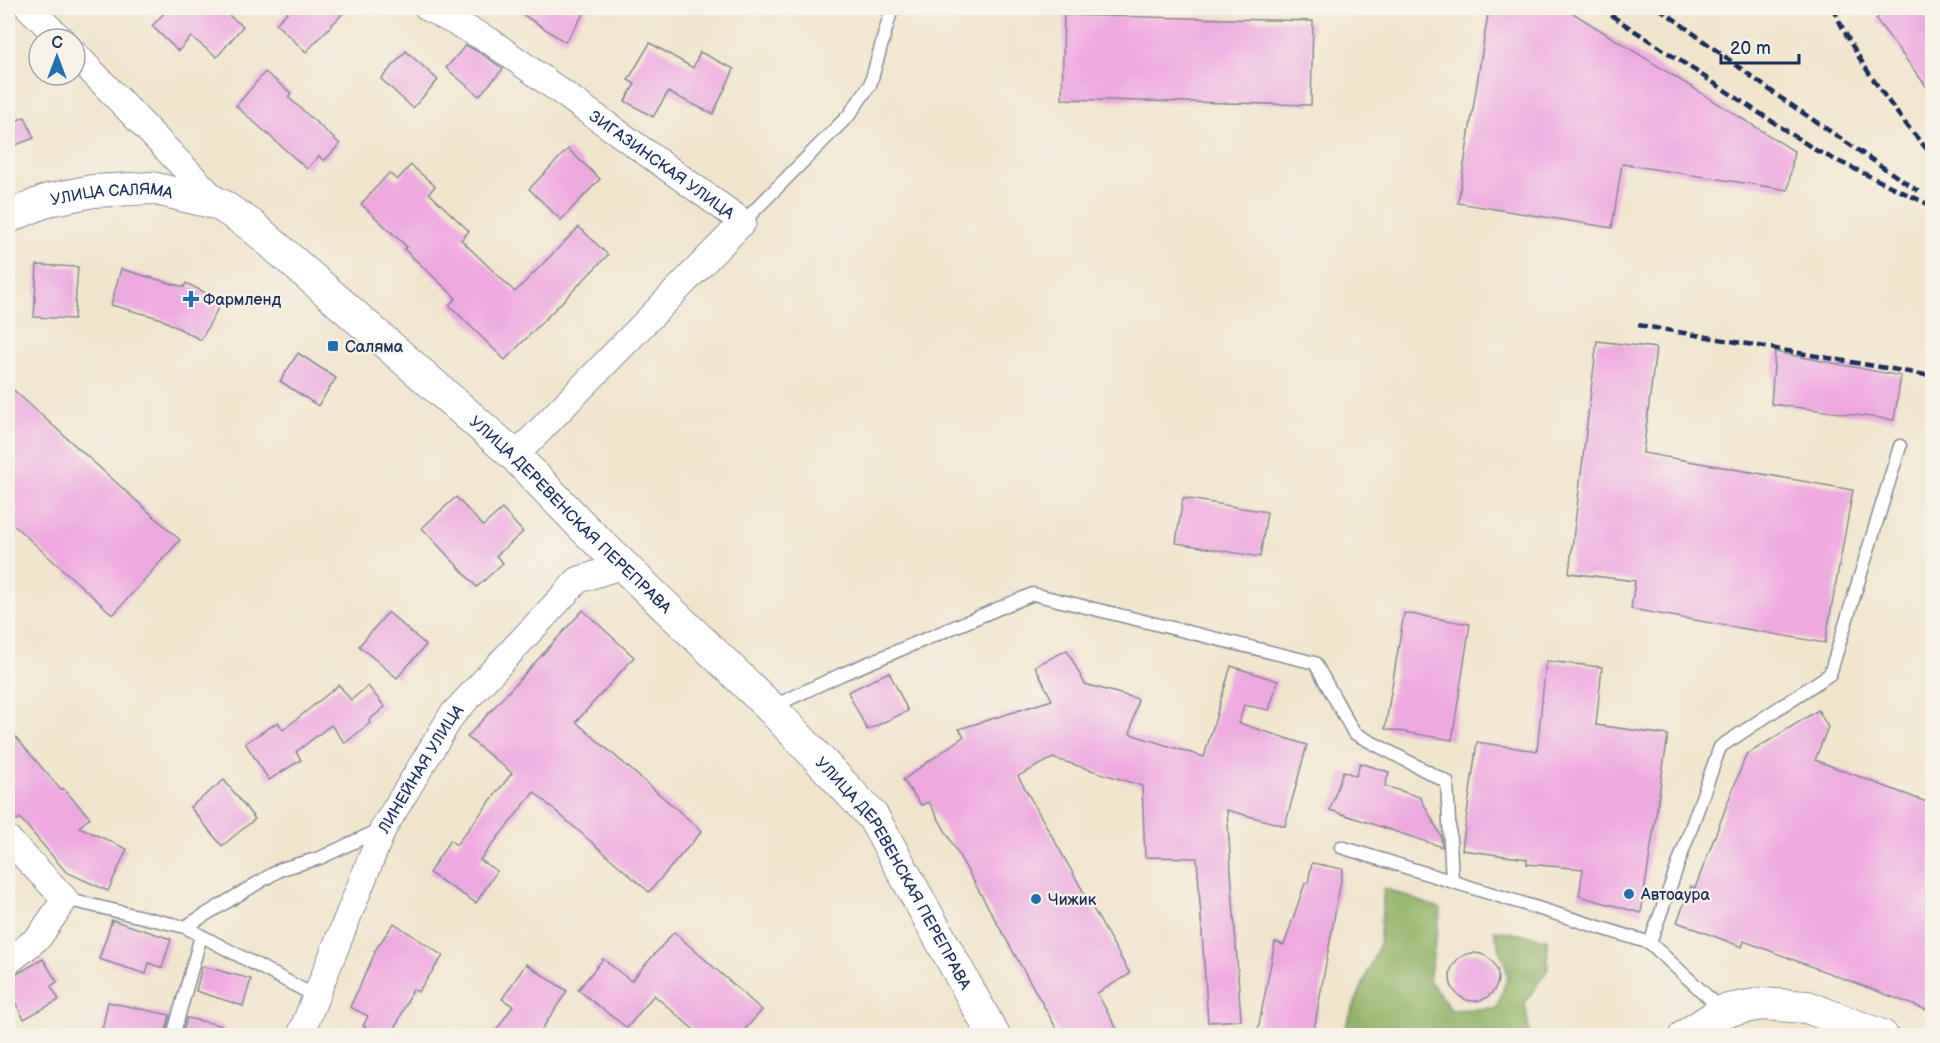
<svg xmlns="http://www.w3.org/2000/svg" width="1940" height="1043" font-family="'Balsamiq Sans',sans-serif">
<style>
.forest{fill:#92b468;stroke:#567263;stroke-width:1.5}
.building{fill:#eea9e1}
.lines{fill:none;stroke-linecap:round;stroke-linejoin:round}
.service-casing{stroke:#868a95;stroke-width:15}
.minor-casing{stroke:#868a95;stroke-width:28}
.tertiary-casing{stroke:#868a95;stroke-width:34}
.service{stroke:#fff;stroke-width:12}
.minor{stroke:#fff;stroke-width:26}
.tertiary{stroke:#fff;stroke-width:32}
.rail{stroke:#1b2f5e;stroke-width:4.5;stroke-dasharray:9 4.5;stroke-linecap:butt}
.poi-dot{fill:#1f6fb2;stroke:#f7f3e8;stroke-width:2}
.labels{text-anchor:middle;stroke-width:4.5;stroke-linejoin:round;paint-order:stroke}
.street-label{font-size:16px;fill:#1b2f5e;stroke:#f7f3e8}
.poi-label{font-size:16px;fill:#1b2f5e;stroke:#f7f3e8;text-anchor:start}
</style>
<rect width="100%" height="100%" fill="#f7f3e8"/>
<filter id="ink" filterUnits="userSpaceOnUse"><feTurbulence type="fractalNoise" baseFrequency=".0167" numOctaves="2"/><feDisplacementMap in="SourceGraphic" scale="12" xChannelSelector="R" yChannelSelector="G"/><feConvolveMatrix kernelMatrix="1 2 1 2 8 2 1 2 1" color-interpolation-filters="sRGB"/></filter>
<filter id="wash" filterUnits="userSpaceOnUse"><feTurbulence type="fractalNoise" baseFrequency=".008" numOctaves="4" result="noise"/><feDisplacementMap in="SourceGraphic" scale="24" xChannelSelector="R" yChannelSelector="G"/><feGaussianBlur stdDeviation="1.35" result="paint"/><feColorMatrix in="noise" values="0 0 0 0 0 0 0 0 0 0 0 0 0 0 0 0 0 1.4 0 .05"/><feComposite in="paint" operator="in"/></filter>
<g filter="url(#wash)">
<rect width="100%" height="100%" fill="#f1e5cc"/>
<path class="forest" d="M1384 888 1441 909 1429 980 1451 1010 1497 1008 1508 975 1494 930 1547 939 1548 969 1525 1003 1530 1035H1342L1379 945Z"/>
<g id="blocks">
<g class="building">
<path d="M169 8H219L243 26 217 57 191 37 178 51 152 26Z"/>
<path d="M291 8H348L306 52 276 24Z"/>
<path d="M513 8H588L565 42Z"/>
<path d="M1489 8H1565L1794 151 1788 190 1622 164 1612 228 1458 203Z"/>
<path d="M1891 8H1921L1932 22V94L1876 19Z"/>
<path d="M1064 15 1313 21 1311 105 1062 99Z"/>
<path d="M650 43 693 68 700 52 734 69 713 114 668 92 653 117 625 101 635 84 628 80Z"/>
<path d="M466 45 482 54 503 69 479 96 446 68Z"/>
<path d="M406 51 438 80 413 108 381 79Z"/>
<path d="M265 72 291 93 288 97 340 144 324 161 319 156 307 169 236 106Z"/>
<path d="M25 117 34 138 8 148V124Z"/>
<path d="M568 149 600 179 561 220 529 189Z"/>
<path d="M411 165 435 186 429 193 469 231 461 240 515 292 579 227 608 255 505 360 449 305 456 298 404 249 407 247 361 204 389 173 397 180Z"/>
<path d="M37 265 78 267 74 319 34 317Z"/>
<path d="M121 269 184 287 186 283 222 301 201 340 159 318 111 305Z"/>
<path d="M1597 341 1656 348 1643 453 1853 490 1825 643 1631 609 1635 581 1569 573Z"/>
<path d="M1775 352 1901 376 1894 420 1771 404Z"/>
<path d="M298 353 336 378 318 406 280 381Z"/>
<path d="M8 385 180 540 113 615 8 520Z"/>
<path d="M456 497 483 526 502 509 523 532 496 556 503 563 477 587 422 528Z"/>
<path d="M1183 498 1267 512 1260 557 1176 543Z"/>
<path d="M583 610 634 657 576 722 702 831 649 892 534 792 480 860 497 871 476 903 429 873 450 840 456 845 512 773 467 737Z"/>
<path d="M388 612 426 645 397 678 359 646Z"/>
<path d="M1404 613 1470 624 1452 740 1385 729Z"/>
<path d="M1067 650 1085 684 1138 699 1130 734 1204 757 1231 666 1278 681 1269 710 1244 705 1239 723 1307 745 1285 826 1227 810 1241 1020 1208 1022 1197 858 1145 857 1142 786 1053 758 1018 776 1130 974 1097 993 1120 1035H1060L929 802 921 805 903 780 964 736 959 729 1052 700 1035 666Z"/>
<path d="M1546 661 1602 667 1596 725 1668 735 1641 913 1579 896 1583 869 1527 864V859L1462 850 1477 742 1537 751Z"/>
<path d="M889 672 908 711 867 730 848 692Z"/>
<path d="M339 685 351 700 368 686 385 707 369 720 370 723 345 743 331 725 296 752 301 760 269 780 245 743 278 722 283 730Z"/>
<path d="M1818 710 1828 727 1815 760 1932 804V1012L1744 941 1742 947 1677 922 1691 886 1695 888 1746 755Z"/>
<path d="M8 728 61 790 63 788 90 818 79 827 127 849 108 891 66 872 20 818 17 820 8 809Z"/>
<path d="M1360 763 1389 772 1385 786 1420 797 1441 836 1442 847 1330 810 1343 771 1356 776Z"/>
<path d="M224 780 255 819 222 846 190 807Z"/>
<path d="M1312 863 1343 869 1313 1035H1257L1275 942 1284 945 1305 883H1308Z"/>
<path d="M112 920 171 939 162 968 149 963 146 974 99 959Z"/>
<path d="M394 923 443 956 418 992 413 989 392 1035H385L363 1026 368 1016 350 1007 375 953 374 952Z"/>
<path d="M674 932 762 1010 740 1035H700L654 995 627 1028 578 990 603 959 631 981Z"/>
<circle cx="1474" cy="977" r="24"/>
<path d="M43 959 57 982 51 986 59 1000 24 1019 8 989V979Z"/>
<path d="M526 964 567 991 538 1035H493L513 1006 502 999Z"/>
<path d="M202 966 251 979 243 1006 196 991Z"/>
<path d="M108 1002 170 1015 165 1035H101Z"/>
<path d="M187 1018 224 1026 223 1035H182Z"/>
</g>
</g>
</g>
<g filter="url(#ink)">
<use href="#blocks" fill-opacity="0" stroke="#868a95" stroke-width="1.5"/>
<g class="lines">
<g class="service-casing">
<g id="service">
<path d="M743 222 849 115 870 85 892 8"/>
<path d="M772 707 840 675 1033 594 1315 663 1354 733 1447 782 1452 881"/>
<path d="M1341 847 1650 943 1722 1010"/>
<path d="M65 899 185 927 315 996"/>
<path d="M185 927 281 869 320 858 381 829"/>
<path d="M1650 943 1720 747 1830 674 1900 446"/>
<path d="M173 1036 201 936"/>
</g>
</g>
<g class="minor-casing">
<g id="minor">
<path d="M29 8 61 39"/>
<path id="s1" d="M428 8 490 41 743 222 515 456"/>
<path d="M75 54 219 204"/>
<path d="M8 839 65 899 39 937 8 962"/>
<path id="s2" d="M300 1036 383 829 452 715 578 580 624 565"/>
</g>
</g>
<g class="tertiary-casing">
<g id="tertiary">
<path id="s3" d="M8 217 48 200 93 191 152 188 219 204 251 225 515 456 584 528 771 708 873 817 994 1036"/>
<path d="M1685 1036 1723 1011 1761 1004 1807 1007 1882 1036"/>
</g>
</g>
<use href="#service" class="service"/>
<use href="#minor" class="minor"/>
<use href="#tertiary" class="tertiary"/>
<g class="rail">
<path d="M1600 8 1817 151 1932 206"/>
<path d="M1659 8 1778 96 1918 191"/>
<path d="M1833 8C1857 61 1893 111 1932 155"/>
<path d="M1638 325 1932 376"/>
</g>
</g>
</g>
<g class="poi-dot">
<path d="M188 290h6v6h6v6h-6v6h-6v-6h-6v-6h6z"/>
<rect x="327" y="340" width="12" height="12" rx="3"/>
<circle cx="1629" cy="894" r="6"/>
<circle cx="1036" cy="899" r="6"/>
</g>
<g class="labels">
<g class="street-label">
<text dy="6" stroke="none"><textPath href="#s1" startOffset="282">ЗИГАЗИНСКАЯ УЛИЦА</textPath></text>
<text dy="6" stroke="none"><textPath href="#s3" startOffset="108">УЛИЦА САЛЯМА</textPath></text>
<text dy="6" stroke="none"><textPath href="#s3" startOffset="687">УЛИЦА ДЕРЕВЕНСКАЯ ПЕРЕПРАВА</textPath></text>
<text dy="6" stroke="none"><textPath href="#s2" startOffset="294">ЛИНЕЙНАЯ УЛИЦА</textPath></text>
<text dy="6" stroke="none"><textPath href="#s3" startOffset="1173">УЛИЦА ДЕРЕВЕНСКАЯ ПЕРЕПРАВА</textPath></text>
</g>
<g class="poi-label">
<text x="203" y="305">Фармленд</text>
<text x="345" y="352">Саляма</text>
<text x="1641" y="900">Автоаура</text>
<text x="1048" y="905">Чижик</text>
</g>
</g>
<rect width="1940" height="1043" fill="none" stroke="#f7f3e8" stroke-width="30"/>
<g transform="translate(57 57)"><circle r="28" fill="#f7f3e8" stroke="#9fa5b1" stroke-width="1.5"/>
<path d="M0-4.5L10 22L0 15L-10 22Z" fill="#1f6fb2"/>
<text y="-9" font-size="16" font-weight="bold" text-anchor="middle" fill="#1b2f5e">С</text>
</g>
<path d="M1721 54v9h78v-9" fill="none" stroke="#1b2f5e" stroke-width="3"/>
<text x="1730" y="54" font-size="18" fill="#1b2f5e" stroke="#f7f3e8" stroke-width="4.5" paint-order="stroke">20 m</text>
</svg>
